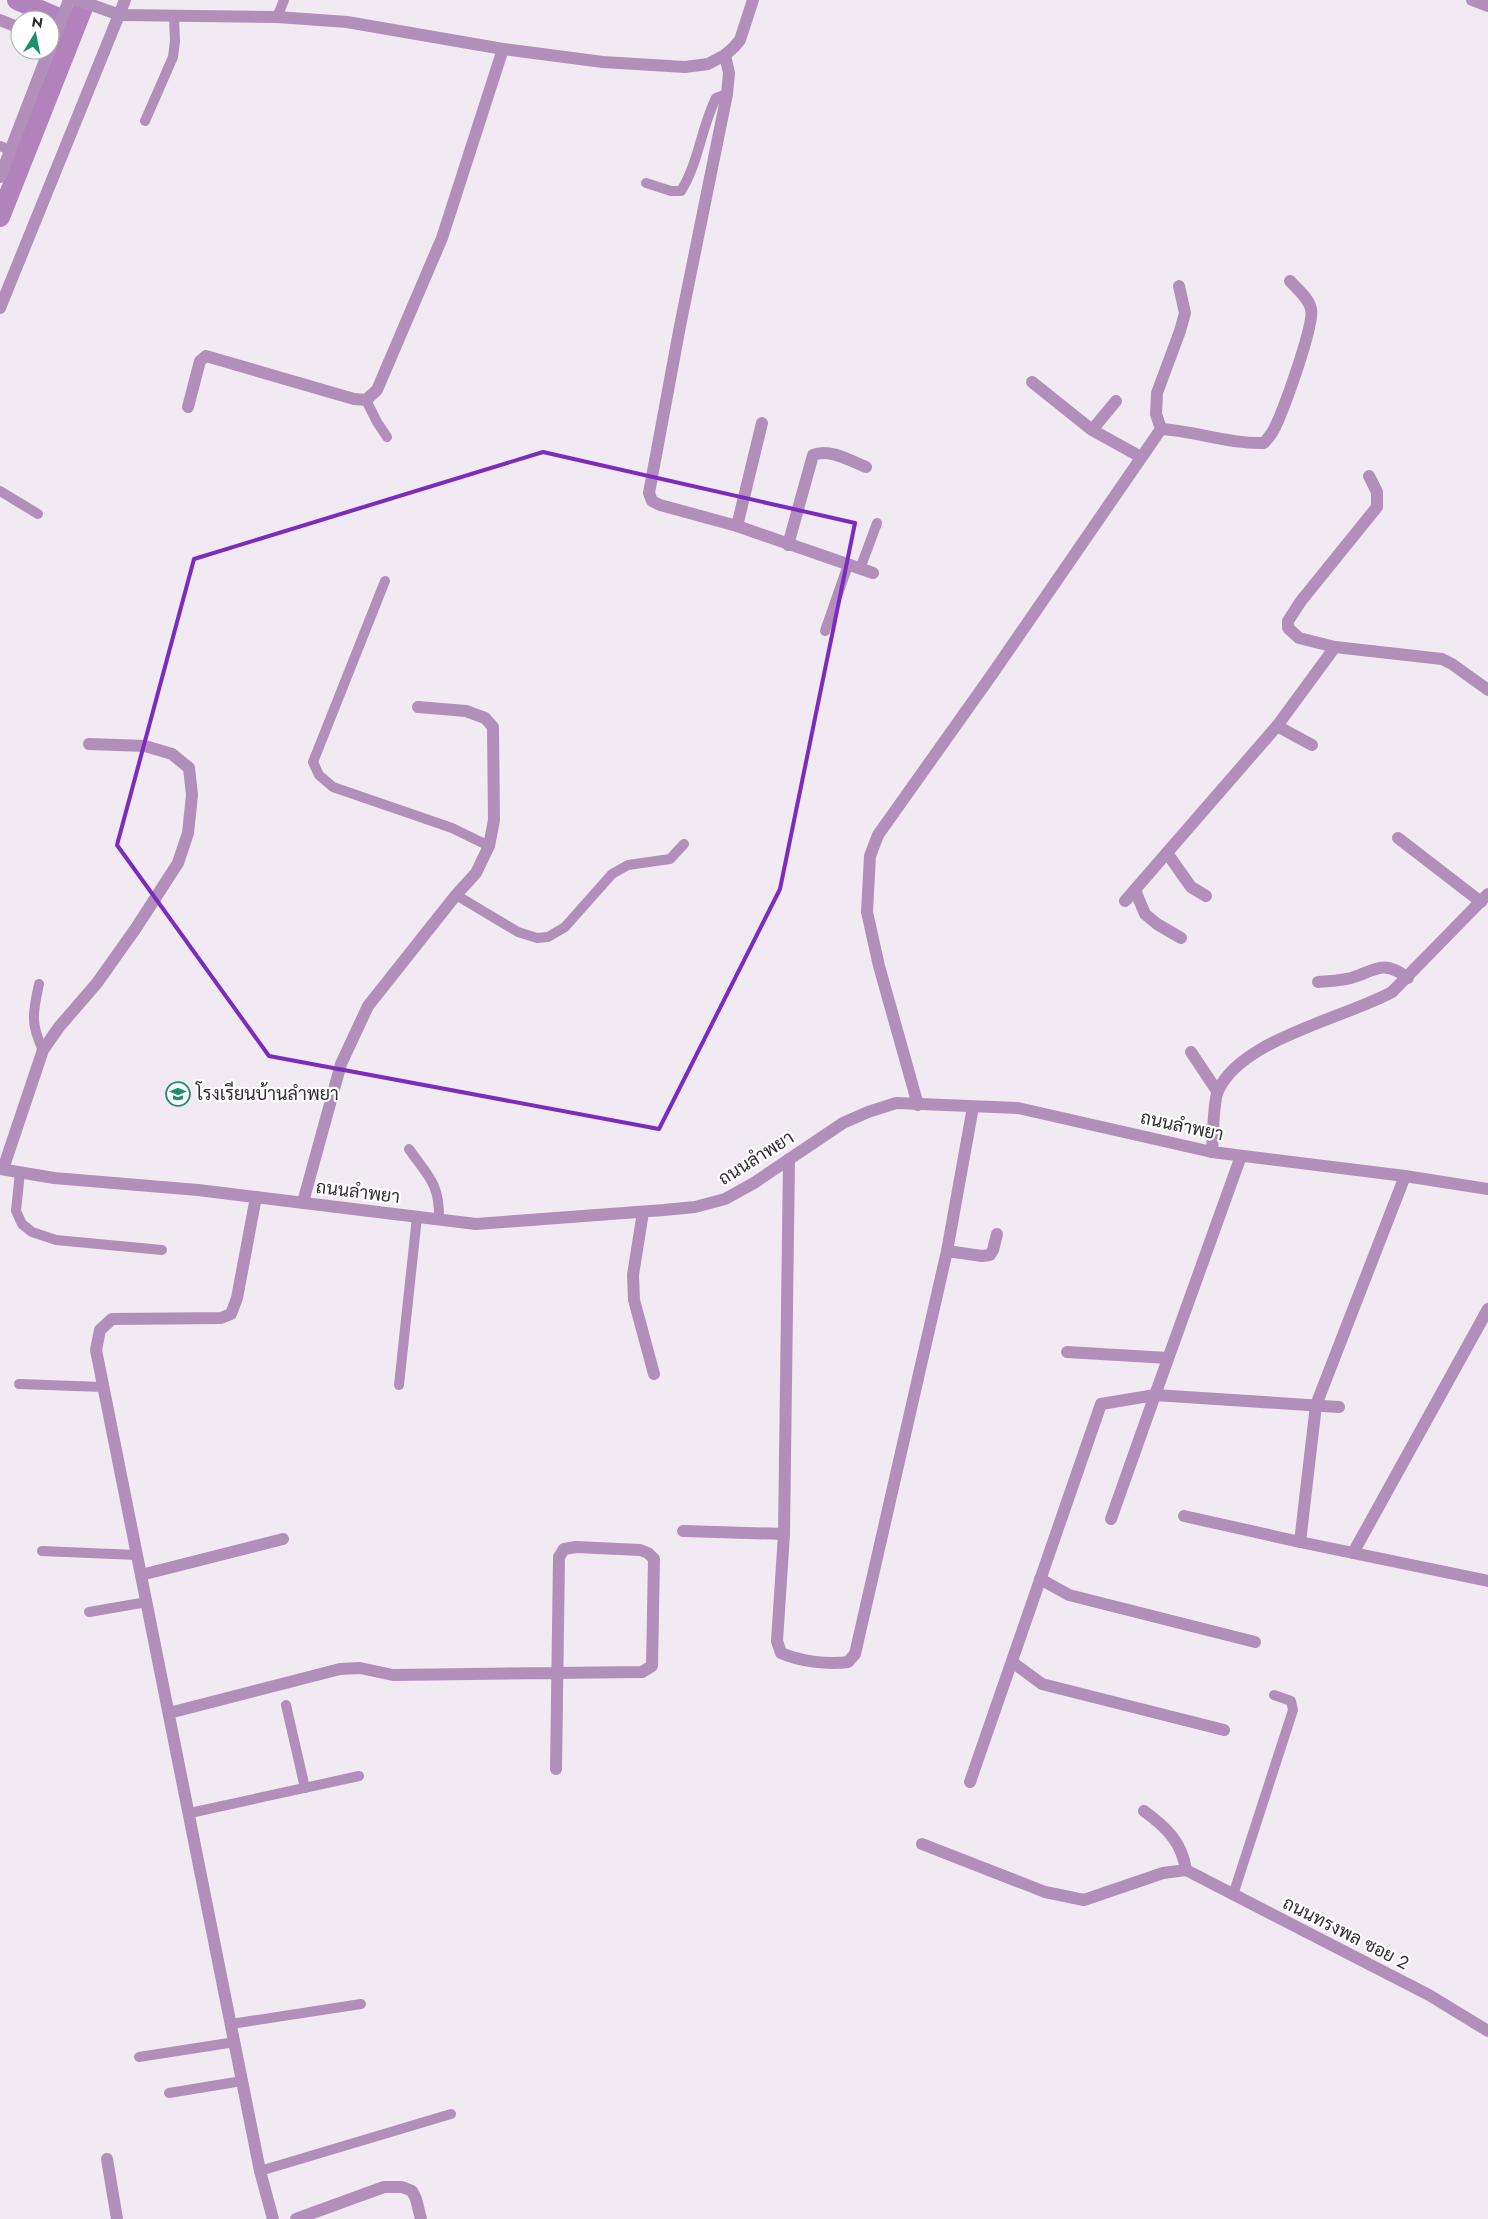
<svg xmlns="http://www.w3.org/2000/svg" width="1488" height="2219" font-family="Jost,Sarabun,sans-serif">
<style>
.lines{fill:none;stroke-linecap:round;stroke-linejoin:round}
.canal{stroke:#b282bd;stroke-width:20}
.service{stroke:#b28fba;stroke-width:10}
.minor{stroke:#b28fba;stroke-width:12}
.tertiary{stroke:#b28fba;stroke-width:12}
.marked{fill:none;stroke:#7b2cbf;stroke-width:4;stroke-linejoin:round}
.labels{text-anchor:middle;stroke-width:4.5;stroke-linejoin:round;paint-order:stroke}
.poi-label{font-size:18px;fill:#312e32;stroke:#fff;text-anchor:start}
.street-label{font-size:18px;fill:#312e32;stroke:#fff}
</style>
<rect width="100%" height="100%" fill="#f2eaf3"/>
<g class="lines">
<g class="canal">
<path d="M17 0 75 25"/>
<path d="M0 217 86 0"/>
</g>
<g class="service">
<path d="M277 17 284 0"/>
<path d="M145 121 173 57 175 41 174 17"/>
<path d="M0 146 10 150"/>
<path d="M646 183 671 191H681C699 162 701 128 716 98L727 94"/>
<path d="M366 400 377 422 387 437"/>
<path d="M0 491 38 514"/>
<path d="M860 569 877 523"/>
<path d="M385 581 313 762 319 775 333 787 452 828 489 846"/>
<path d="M825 631 848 565"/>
<path d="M456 895 518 932 537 938 548 937 565 927 612 874 628 865 670 859 684 844"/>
<path d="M39 984C33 1012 30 1023 43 1050"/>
<path d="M409 1149C428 1176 440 1184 439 1219"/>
<path d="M20 1172 16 1211 22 1224 32 1232 56 1240 162 1250"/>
<path d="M19 1384 103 1387"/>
<path d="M399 1385 417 1217"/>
<path d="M42 1551 137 1555"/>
<path d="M89 1612 147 1602"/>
<path d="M286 1705 305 1788"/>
<path d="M190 1813 359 1776"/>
<path d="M1233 1895 1293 1710 1291 1701 1274 1695"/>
<path d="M231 2024 361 2004"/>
<path d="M139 2057 235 2042"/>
<path d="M169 2093 242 2081"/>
<path d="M260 2171 451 2114"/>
</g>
<g class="minor">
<path d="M78 0 120 15 277 17 347 22 503 49 603 62 685 67 708 64 725 55 734 47 740 40 753 0"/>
<path d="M1472 0 1488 6"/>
<path d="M0 20 20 28"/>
<path d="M725 55 729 73 727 94 680 326 649 493 652 501 660 505 737 526 873 573"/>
<path d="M1032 382 1092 430 1141 457"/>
<path d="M188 407 200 361 206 356 354 399 366 400 377 390 442 238 503 49"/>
<path d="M1161 429C1195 431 1229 444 1264 443 1267 439 1271 435 1273 431 1282 415 1315 324 1311 309 1309 298 1297 289 1290 281"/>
<path d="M1092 430 1116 401"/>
<path d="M1369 476 1377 492V507L1301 601 1288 621V628L1299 638 1335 647 1442 659 1452 664 1488 690"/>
<path d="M737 526 762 423"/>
<path d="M788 545 813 455C829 448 851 461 866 467"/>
<path d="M1277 726 1312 745"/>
<path d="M1398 838 1481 902"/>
<path d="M1167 853 1191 887 1206 896"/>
<path d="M1135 890 1145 914 1157 924 1181 938"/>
<path d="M1125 901 1277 726 1335 647"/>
<path d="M1318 982C1330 981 1345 981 1357 976 1380 967 1386 962 1408 978"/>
<path d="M1191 1052 1217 1091"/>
<path d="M918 1105 879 966 867 912 870 856 878 835 993 673 1161 429 1156 414 1157 393 1180 331 1185 313 1179 286"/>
<path d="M1212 1152C1213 1138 1213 1102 1218 1091 1241 1039 1345 1018 1392 992L1488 894"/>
<path d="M789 1159 784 1534 777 1641 781 1653C799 1661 827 1665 848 1662L855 1654 947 1251 973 1107"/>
<path d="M0 1169 54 1178 198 1190 476 1224 664 1210 695 1207 725 1199 754 1183 843 1123 868 1112 896 1103 1018 1108 1212 1152 1405 1176 1488 1189"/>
<path d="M3 1169 43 1050 59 1027 97 983 136 928 178 863 188 833 192 795 189 768 172 754 145 746 89 744"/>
<path d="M256 1197 237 1298 231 1314 221 1318 112 1319 100 1330 96 1350 260 2171 273 2219"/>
<path d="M303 1202 341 1064 368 1006 456 895 476 873 489 846 494 820 493 727 485 718 466 711 418 707"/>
<path d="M643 1212 633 1275 634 1300 654 1374"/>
<path d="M947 1251 982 1256 990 1255 993 1250 997 1234"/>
<path d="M1067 1352 1168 1358"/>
<path d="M1184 1516 1300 1542 1488 1581"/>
<path d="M1111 1519 1155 1395 1339 1407"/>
<path d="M683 1531 784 1534"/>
<path d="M1300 1542 1316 1405 1405 1176"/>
<path d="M1353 1553 1488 1309"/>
<path d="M141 1575 283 1539"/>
<path d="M1040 1579 1069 1595 1255 1642"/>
<path d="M1012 1662 1042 1684 1224 1730"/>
<path d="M169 1713 340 1669 360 1668 393 1675 642 1672 652 1666 654 1559 648 1553 640 1550 576 1547 564 1549 559 1557 556 1769"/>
<path d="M970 1782 1101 1404 1155 1395 1241 1156"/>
<path d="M922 1844 1045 1892 1084 1900 1163 1873 1186 1870C1182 1842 1166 1827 1144 1811"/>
<path d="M1186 1870 1429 1995 1488 2031"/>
<path d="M107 2159 117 2219"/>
<path d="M296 2219 384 2187H402L412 2191 416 2199 421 2219"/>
</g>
<g class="tertiary">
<path d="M50 48 69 0"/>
<path d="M0 177 49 50"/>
<path d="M0 308 125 0"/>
</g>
</g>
<path class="marked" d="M543 452 855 523 780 889 659 1129 269 1056 117 845 194 559Z"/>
<defs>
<g id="school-ring" transform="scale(1.25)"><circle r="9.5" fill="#fff" stroke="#1c8f70" stroke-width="1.5"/><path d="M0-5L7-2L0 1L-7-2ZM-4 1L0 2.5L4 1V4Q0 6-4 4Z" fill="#1c8f70"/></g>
</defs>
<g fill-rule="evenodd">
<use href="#school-ring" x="178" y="1094"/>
</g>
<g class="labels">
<g class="poi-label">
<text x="196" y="1100">โรงเรียนบ้านลำพยา</text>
</g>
<g class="street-label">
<text transform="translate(1182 1126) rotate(12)" y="6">ถนนลำพยา</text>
<text transform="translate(756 1158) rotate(-32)" y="6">ถนนลำพยา</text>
<text transform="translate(358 1192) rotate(7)" y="6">ถนนลำพยา</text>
<text transform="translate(1346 1933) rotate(27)" y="6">ถนนทรงพล ซอย 2</text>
</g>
</g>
<g transform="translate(35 35) rotate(10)"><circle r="24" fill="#ffffff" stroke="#adabad"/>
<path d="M0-4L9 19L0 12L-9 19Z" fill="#1c8f70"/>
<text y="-8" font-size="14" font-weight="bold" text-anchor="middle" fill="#312e32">N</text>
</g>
</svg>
